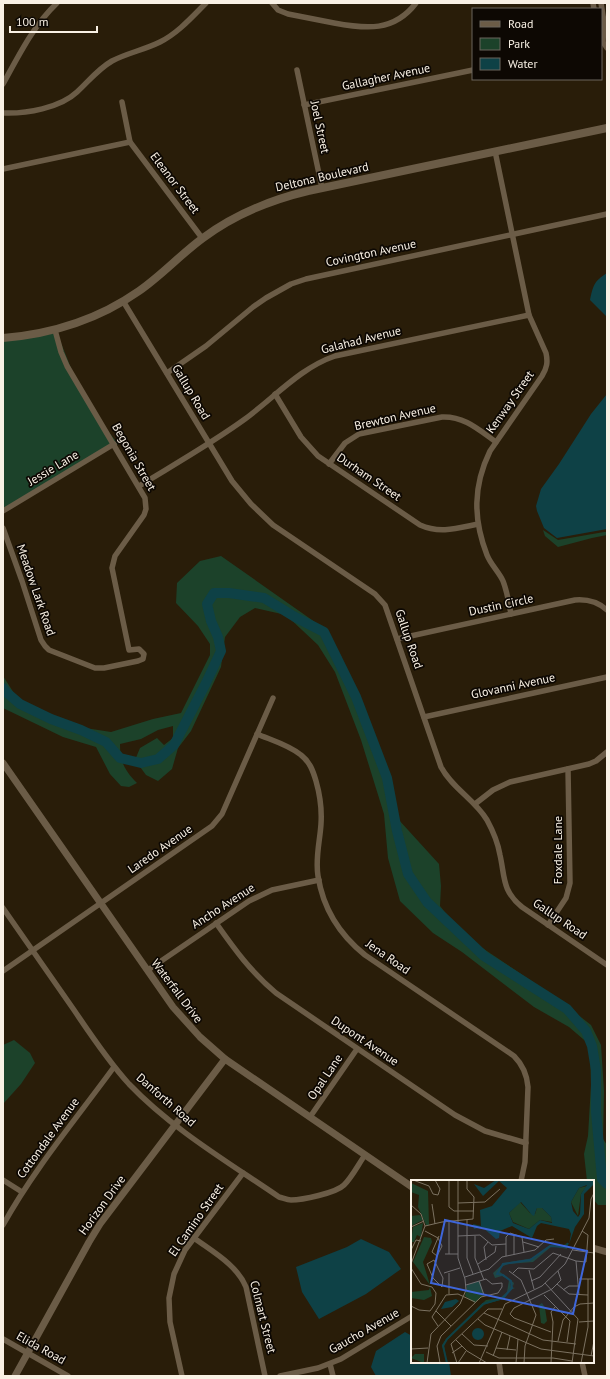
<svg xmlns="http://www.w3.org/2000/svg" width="610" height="1379" font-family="'PT Sans',sans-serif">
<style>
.green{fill:#1c422a}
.water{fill:#0e4146}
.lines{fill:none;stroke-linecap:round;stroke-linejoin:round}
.river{stroke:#0e4146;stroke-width:10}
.minor{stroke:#6b5c47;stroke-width:5.5}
.tertiary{stroke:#6b5c47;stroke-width:7}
.secondary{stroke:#6b5c47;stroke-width:8}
.labels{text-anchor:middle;stroke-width:3.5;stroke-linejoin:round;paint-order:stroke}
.street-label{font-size:12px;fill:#f9f1e5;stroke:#0d0803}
.inset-river{fill:none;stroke:#0e4146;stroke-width:2}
.inset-road{fill:none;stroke:#7c7261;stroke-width:1}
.view{fill:#3e66da;fill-opacity:0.15;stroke:#3e66da;stroke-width:2}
.inset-edge{fill:none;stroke:#f9f1e5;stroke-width:2}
</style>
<rect width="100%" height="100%" fill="#291d09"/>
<g class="green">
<path d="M57 333 83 398 118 444 3 513V341Z"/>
<path d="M543 530 558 540 604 532H607V535L592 538 558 547 545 536Z"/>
<path d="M221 556 312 620 329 634 341 656 367 725 398 819 439 864 441 886 440 906 463 935 554 996 591 1025 601 1045 604 1091 603 1139 607 1145V1205H598L593 1199V1181H587L584 1154 588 1136 591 1085 590 1045 569 1027 534 1007 462 952 433 933 400 901 388 858 384 814 361 740 335 672 318 645 286 615 255 608 240 617 225 637 221 667 191 731 178 748 172 769 158 781 146 775 135 760 140 748 157 738 164 745 173 738V726L158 730 141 739 120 744C120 761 124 770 137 783L129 787 121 786 110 774 96 747 63 737 3 708V676L19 701 66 725 111 732 153 719 181 713 210 655V644L198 626 176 603 177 583 200 561Z"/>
<path d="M14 1040 30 1053 35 1063 21 1084 3 1104V1045Z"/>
</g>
<g class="water">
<path d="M607 273V317L590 300C593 286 594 281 607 273Z"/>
<path d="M607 394V529L557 538 544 528 537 511 536 506 541 489 559 464 591 414Z"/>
<path d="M361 1239 389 1252 401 1269 366 1294 319 1319 302 1292 296 1267 347 1247Z"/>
<path d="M405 1332 412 1336V1362H449L451 1376H376L371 1367 376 1351Z"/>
</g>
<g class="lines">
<path class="river" d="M3 688 6 692 20 704 51 719 81 730 106 742 120 758 141 763 158 759 174 745 206 683 221 651 218 637 211 621 207 604 214 593H229L264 598 295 617 324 632 356 697 387 778 397 831 408 874 427 902 484 956 567 1009 586 1031 592 1046 596 1070V1112L602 1179 607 1184"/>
<g class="minor">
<path d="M272 3 278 10 288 14C303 17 319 20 334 23 366 29 394 32 416 3"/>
<path d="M593 3 594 9"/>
<path d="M601 3 604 22 603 42 607 48"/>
<path d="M297 70 322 188"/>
<path d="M3 84C19 55 33 26 57 3"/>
<path d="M122 102 130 142 202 238"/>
<path d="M304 105 473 70"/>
<path d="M3 113C26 114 60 108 77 92 89 81 98 69 112 61 127 53 144 50 160 42 178 33 192 17 206 3"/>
<path d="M495 151 529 315 546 353C548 362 547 368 542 376L490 451C473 486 473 519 487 555 491 565 499 572 503 581 507 591 509 603 511 614"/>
<path d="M3 169 130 142"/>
<path d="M123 301 232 481 251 504 273 525 375 594 385 605 441 767C452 788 475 800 487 820 493 831 498 843 500 855 505 877 502 891 522 907L607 965"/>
<path d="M167 373 206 346 253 307 266 298 291 284 306 279 607 214"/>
<path d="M275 394 301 437 318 456 420 525C440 534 458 528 478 524"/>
<path d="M329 464 345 443 359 434 442 417C464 416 479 430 496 442"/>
<path d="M139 486C175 464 212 443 245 419 275 397 300 368 335 356L529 315"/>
<path d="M3 511 114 444"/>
<path d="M3 528 22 581 41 640 45 646 49 650 95 668H104L138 661 143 659 144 654 139 649 129 650 112 568 115 556 144 515 146 509 145 498 67 366 61 352 55 330"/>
<path d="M397 639 575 600C587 599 598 602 607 610"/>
<path d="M424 717 607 677"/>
<path d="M257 734C271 740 289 745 301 755 310 762 313 771 316 781 320 795 322 809 321 824 320 841 315 858 318 876 323 908 340 935 365 955L514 1056C523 1065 527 1074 528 1087L525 1162 521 1181"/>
<path d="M475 804 493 790 510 782 589 764 596 761 607 752"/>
<path d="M3 908C27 942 50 976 74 1010 91 1035 108 1061 129 1084 172 1129 228 1162 279 1197 283 1198 287 1200 291 1200 302 1200 336 1193 344 1185 352 1177 358 1165 365 1155"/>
<path d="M216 923C235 950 251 972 276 993L455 1115 485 1131 526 1143"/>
<path d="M548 925 566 898 570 883 568 769"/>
<path d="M148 970 249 901 272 890 319 880"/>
<path d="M3 971 212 826 222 814 273 698"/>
<path d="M310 1117 357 1049"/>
<path d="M3 1180 22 1192"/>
<path d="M3 1225C34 1169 76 1119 114 1067"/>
<path d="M194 1238C213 1252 237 1265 246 1287L265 1376"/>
<path d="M3 1339 68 1376"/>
<path d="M499 1362 501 1376"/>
<path d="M582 1362 585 1376"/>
<path d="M330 1364 333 1376"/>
<path d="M182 1376 170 1322 169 1298 174 1274 185 1250 243 1173"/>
<path d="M280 1376 318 1368 341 1359 412 1316"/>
</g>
<g class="tertiary">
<path d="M3 763 173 1007 200 1037 225 1059 412 1187"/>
<path d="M593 1248 607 1252"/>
<path d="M15 1376 89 1242 100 1224 225 1059"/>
</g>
<path class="secondary" d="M3 338C52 334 99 319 139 291 162 275 181 254 203 238 234 215 270 200 308 191L607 128"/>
</g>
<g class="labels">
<g class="street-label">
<text transform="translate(386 77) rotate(-12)" y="4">Gallagher Avenue</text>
<text transform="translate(320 127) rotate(78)" y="4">Joel Street</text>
<text transform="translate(322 177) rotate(-13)" y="4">Deltona Boulevard</text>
<text transform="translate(175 183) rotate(53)" y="4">Eleanor Street</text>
<text transform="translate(371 253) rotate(-12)" y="4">Covington Avenue</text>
<text transform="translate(361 340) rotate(-14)" y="4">Galahad Avenue</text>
<text transform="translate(191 392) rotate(59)" y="4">Gallup Road</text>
<text transform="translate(510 402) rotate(-55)" y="4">Kenway Street</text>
<text transform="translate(395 417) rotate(-13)" y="4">Brewton Avenue</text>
<text transform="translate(134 457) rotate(60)" y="4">Begonia Street</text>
<text transform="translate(53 468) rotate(-31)" y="4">Jessie Lane</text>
<text transform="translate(369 477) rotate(34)" y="4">Durham Street</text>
<text transform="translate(36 590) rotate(71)" y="4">Meadow Lark Road</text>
<text transform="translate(501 605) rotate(-12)" y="4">Dustin Circle</text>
<text transform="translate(409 639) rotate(71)" y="4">Gallup Road</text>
<text transform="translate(513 686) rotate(-12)" y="4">Glovanni Avenue</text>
<text transform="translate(160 849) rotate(-35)" y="4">Laredo Avenue</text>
<text transform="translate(558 850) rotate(-90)" y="4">Foxdale Lane</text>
<text transform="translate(223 906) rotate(-33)" y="4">Ancho Avenue</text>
<text transform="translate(560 919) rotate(34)" y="4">Gallup Road</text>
<text transform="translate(388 957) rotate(35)" y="4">Jena Road</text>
<text transform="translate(177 991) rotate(53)" y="4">Waterfall Drive</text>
<text transform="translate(365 1041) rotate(34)" y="4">Dupont Avenue</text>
<text transform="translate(325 1077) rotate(-56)" y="4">Opal Lane</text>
<text transform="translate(166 1100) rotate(41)" y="4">Danforth Road</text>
<text transform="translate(48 1138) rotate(-54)" y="4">Cottondale Avenue</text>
<text transform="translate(102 1205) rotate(-54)" y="4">Horizon Drive</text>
<text transform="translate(196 1220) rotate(-55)" y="4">El Camino Street</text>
<text transform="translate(263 1317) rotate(76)" y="4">Colmart Street</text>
<text transform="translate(364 1331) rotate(-30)" y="4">Gaucho Avenue</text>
<text transform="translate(41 1348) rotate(29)" y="4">Elida Road</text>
</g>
</g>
<g transform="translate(411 1180)">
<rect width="183" height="183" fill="#291d09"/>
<path d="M0 3 17 11 18 45H15L7 27 8 15 0 12ZM176 6 170 14 167 36 160 22 168 8ZM109 22 119 33 124 34 126 28H131L140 37 141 42 129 40 118 49 102 42 98 33ZM9 35 12 40 0 46V36ZM12 43 10 57 6 55 3 62H0L2 47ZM13 57 20 58 21 62 12 82 19 105 2 82ZM156 63V69L141 66 122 82 97 84 90 87 89 92 103 103 102 106 99 102 100 107 104 108 99 110 93 119 74 124 35 161 33 165 36 183 31 165 35 159 75 120 89 118 96 112 98 100 91 96 84 98 82 93 93 83 123 78 139 65 151 66ZM69 101 73 115 64 123 54 116 56 105ZM19 107 21 116 13 120 0 118V112L18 110ZM131 123 134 128 136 141 133 144 130 143 128 125ZM4 174H13V183L0 178Z" fill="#1c422a"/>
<path d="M85 0H183V4L173 14V34L164 47 158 64 160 54 158 49 130 43 126 46 121 58 101 46 89 51 88 58 85 59 71 47 63 49 62 44 70 46 69 30 81 26 96 8 88 1 72 16 63 4 73 8ZM176 5 170 14 169 34 167 37 162 31 160 22 168 8ZM110 22 121 35 123 36 126 28H131L140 37 141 43 129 40 118 49 102 43 98 33ZM45 119 48 121 41 127 30 129 34 122ZM61 154a6 6 0 1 1 12 0a6 6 0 1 1-12 0Z" fill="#0e4146" fill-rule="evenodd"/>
<path class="inset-river" d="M36 183 32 166 36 159 72 124 92 118 101 108 100 101 92 95 86 94 92 84 119 80 139 66 155 67 157 63"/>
<path class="inset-road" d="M2 0 18 6 22 14 27 15 29 9 24 0M38 0V27L43 31H63M47 23 74 22 89 9M21 24 24 44M0 25 10 34 14 46 0 84M56 40V78L62 94M14 46 31 42 62 39 63 17 56 9V0M0 47 13 41M14 51 27 58 28 56M103 54V75M47 56 69 55 81 65 95 64M64 56V78L73 100M27 58 31 66 26 76 21 72ZM112 62 128 67M0 70 5 60 10 61M162 70 183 73M34 74H47M38 74V42M95 76V57L99 53 111 57 113 72M23 80 32 98 31 107 22 98 16 84ZM75 80 73 67 77 62M165 81 168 115M67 84 84 72 85 66M0 88 10 104 21 107 25 113 24 124 19 131 8 130 0 126M118 90 123 109M98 91 110 100 125 135 114 166 113 183M33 93 49 88M102 93 107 88 123 89 142 73 165 81 175 82 177 55 171 51M54 97 78 89 91 77 124 70 135 60 143 59M168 99H183M68 101 73 115M120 101 129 97 150 74M134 103 167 139 161 183M146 104 158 114 177 115M152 110 158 106H168M38 114V93M133 115 159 141 156 162M25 131 40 146M73 133 132 160 165 164M67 139 74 145 130 169 183 176M168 142 183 141M27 146 21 137 35 115 47 114 64 122M140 152 103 138 99 134 103 128 141 109 150 100 147 91M51 154 63 165 77 166M45 160 56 171 76 183M147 161 152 140 163 127 169 124 183 123M85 168 105 170M0 169 17 168M96 170 99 156M75 172 88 178H142L161 181M41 173 51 166M82 176 91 152M180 176 183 161M16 183 20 154 49 124 55 110 54 99 47 78V0M29 183 26 166 30 156 70 117 87 113 91 107V103L81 104 75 99 55 105M46 183 40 164 77 129H91M47 183 55 171M68 183 94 124 131 106 154 84 178 38 180 19 183 13M105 183 107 159M140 183 142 142 140 132 144 127M170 183 177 147V99"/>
<path class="view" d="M34 40 176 71 162 134 20 103Z"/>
<rect width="183" height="183" class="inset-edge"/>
</g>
<rect width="610" height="1379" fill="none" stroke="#f9f1e5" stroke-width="8"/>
<rect x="472" y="8" width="130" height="72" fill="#0d0803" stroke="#6b655d"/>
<rect x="480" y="21" width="20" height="6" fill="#6b5c47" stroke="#6b655d"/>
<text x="508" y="28" font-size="12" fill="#f9f1e5">Road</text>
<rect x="480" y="38" width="20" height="12" fill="#1c422a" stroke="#6b655d"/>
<text x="508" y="48" font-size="12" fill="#f9f1e5">Park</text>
<rect x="480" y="58" width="20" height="12" fill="#0e4146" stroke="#6b655d"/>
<text x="508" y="68" font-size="12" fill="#f9f1e5">Water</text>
<path d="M10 26v6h87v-6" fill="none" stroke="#f9f1e5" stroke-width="2"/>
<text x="16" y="26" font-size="12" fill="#f9f1e5" stroke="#0d0803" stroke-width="3" paint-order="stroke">100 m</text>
</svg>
